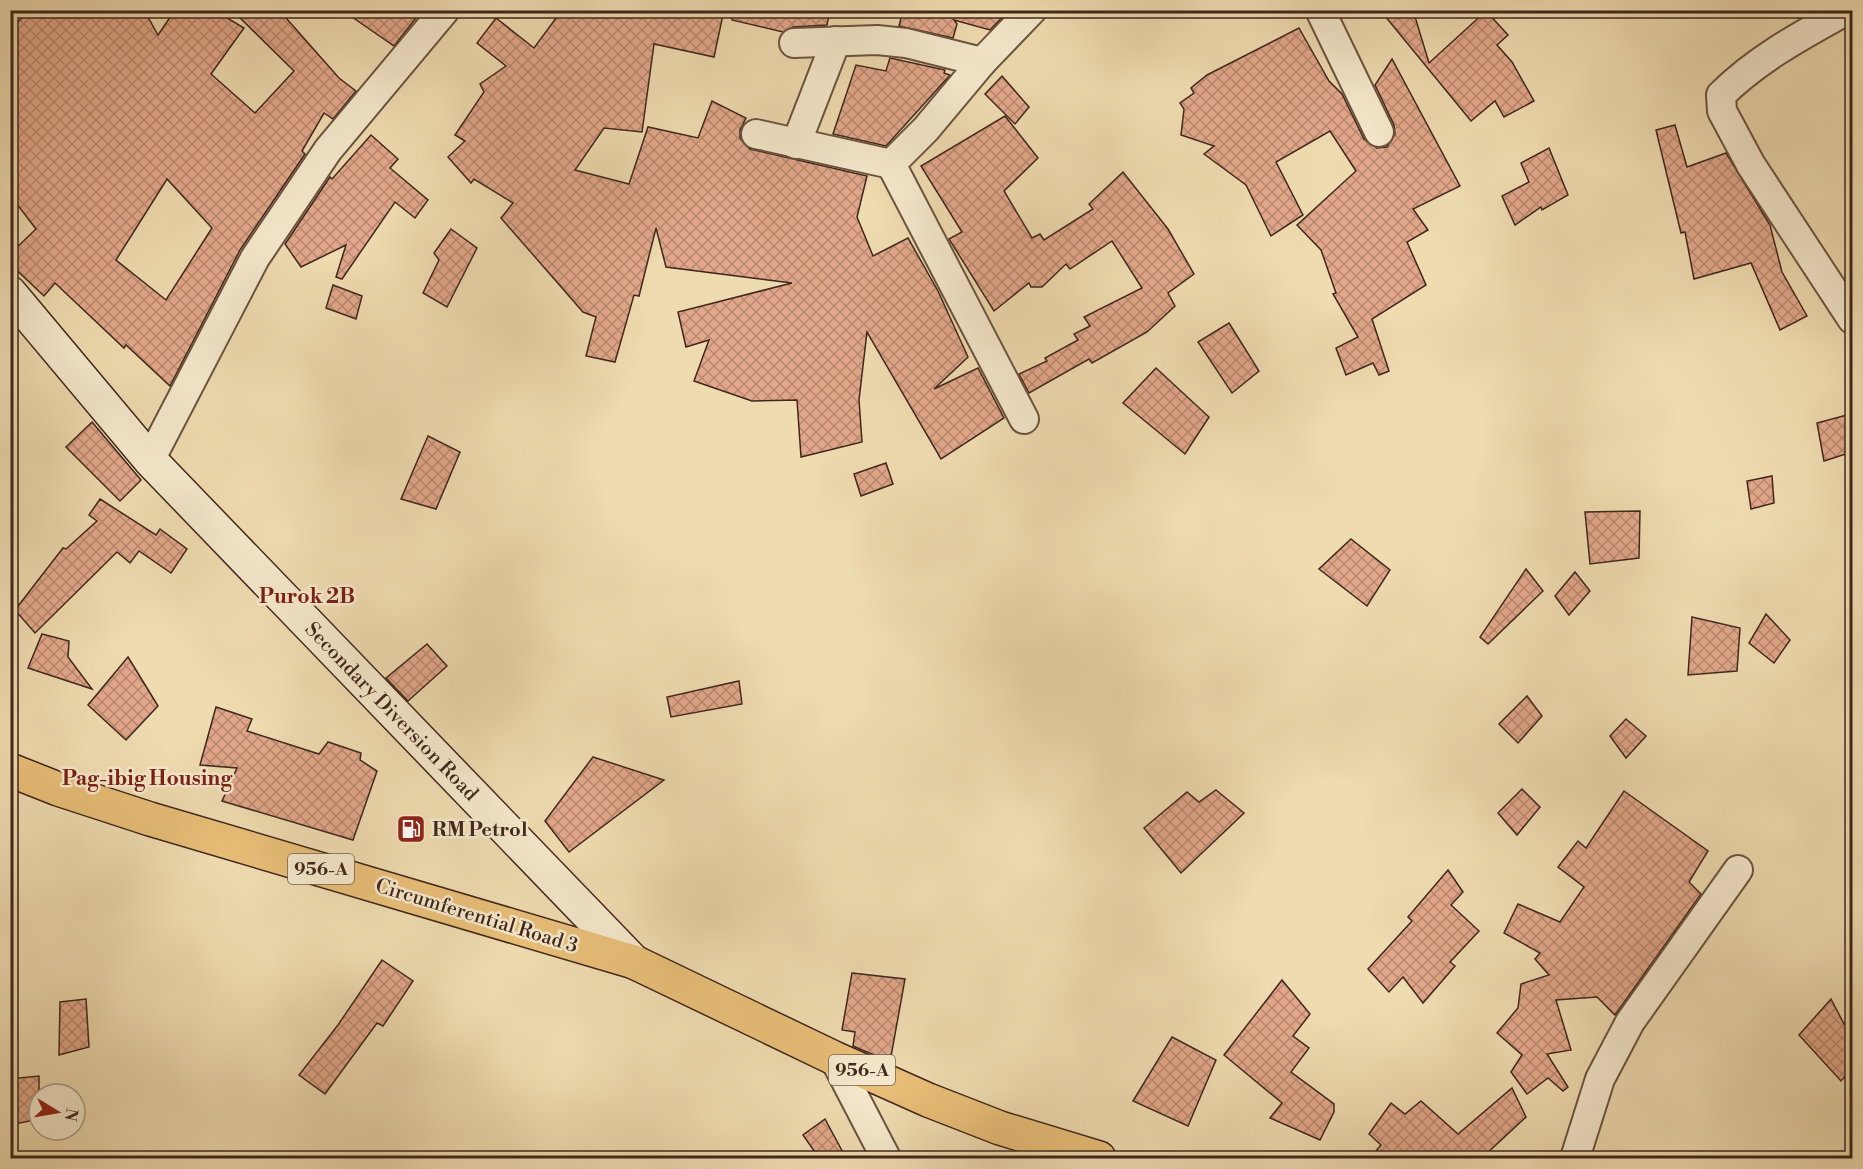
<svg xmlns="http://www.w3.org/2000/svg" width="1863" height="1169" font-family="'Libre Bodoni',serif">
<style>
.building{fill:url(#building-cross-hatch);stroke:#3f271b;stroke-width:1.5;fill-rule:evenodd}
.lines{fill:none;stroke-linecap:round;stroke-linejoin:round}
.street-casing{stroke:#6b5440;stroke-width:32}
.secondary-casing{stroke:#3f271b;stroke-width:36}
.primary-casing{stroke:#3f271b;stroke-width:36}
.street{stroke:#f5e8cc;stroke-width:28}
.secondary{stroke:#f5e8cc;stroke-width:33}
.primary{stroke:#e8be78;stroke-width:33}
.labels{text-anchor:middle;stroke-width:5;stroke-linejoin:round;paint-order:stroke}
.shield{fill:#f5e8cc;stroke:#766150;stroke-width:1.5}
.shield-label{font-size:18px;font-weight:bold;fill:#3f271b}
.street-label{font-size:20px;fill:#3f271b;stroke:#f5e8cc}
.poi-label{font-size:20px;font-weight:bold;fill:#3f271b;stroke:#f5e8cc;text-anchor:start}
.neighbourhood-label{font-size:21px;font-weight:bold;fill:#7a1f14;stroke:#f5e8cc}
</style>
<defs>
<pattern id="building-cross-hatch" width="8" height="8" patternUnits="userSpaceOnUse" patternTransform="scale(1.5)"><rect width="8" height="8" fill="#e2a78a"/><path d="M0 0l8 8M0 8l8-8" fill="none" stroke="#b98870"/></pattern>
</defs>
<rect width="100%" height="100%" fill="#efdbb0"/>
<filter id="stains"><feTurbulence type="fractalNoise" baseFrequency=".00333" numOctaves="4"/><feColorMatrix values="0 0 0 0 .2 0 0 0 0 .09 0 0 0 0 .02 0 0 0 .5 -.17"/></filter>
<radialGradient id="worn" r=".72"><stop offset=".6" stop-color="#630" stop-opacity="0"/><stop offset="1" stop-color="#630" stop-opacity=".3"/></radialGradient>
<g class="building">
<path d="M29 10H144L158 35 175 10H214L244 28 211 74 255 113 294 71 232 10H279L339 78 356 91 333 119 324 113 302 151 305 154 240 250 170 386 126 345 124 348 55 283 44 296 10 264V254L36 229 10 195V31ZM167 179 212 228 166 300 116 260Z"/>
<path d="M342 10H403L416 18 394 46Z"/>
<path d="M562 10H724L714 57 654 44 642 132 604 128 575 170 629 184 648 127 698 138 712 101 746 118 740 130V138L750 149 867 176 857 217 873 256 908 238 938 291 968 357 934 389 978 368 1004 418 941 459 867 332 859 400 862 442 801 457 797 400 752 401 694 381 709 340 686 347 678 312 792 283 666 267 656 228 639 296 634 295 615 362 586 356 596 317 583 312 501 218 513 203 474 179 471 183 448 157 465 141 455 135 484 92 480 84 506 66 477 43 496 18 534 48Z"/>
<path d="M733 10H830L827 25 793 27 783 32 732 20Z"/>
<path d="M903 10H945L947 13V10H1009L990 30 954 20 957 24 953 38 899 26Z"/>
<path d="M1380 10H1413L1429 63 1486 11 1508 35 1497 45 1512 62 1534 101 1504 117 1495 101 1471 121Z"/>
<path d="M1299 28 1329 81 1342 94 1364 139 1377 148 1387 147 1395 134 1394 125 1375 85 1392 59 1460 186 1413 209 1428 230 1407 242 1426 285 1372 319 1389 371 1379 375 1373 363 1346 375 1336 348 1358 337 1333 294 1336 293 1321 250 1297 225 1356 171 1330 131 1276 162 1303 215 1271 236 1246 185 1204 154 1214 146 1181 135 1184 109 1180 103 1194 93 1191 88 1207 75Z"/>
<path d="M890 58 945 70 944 73 950 75 886 146 833 134 856 65 886 71Z"/>
<path d="M1002 76 1029 107 1015 124 985 94Z"/>
<path d="M1005 116 1038 158 1004 191 1032 238 1040 234 1044 240 1093 209 1089 204 1123 172 1168 229 1194 274 1168 293 1175 306 1147 332 1092 363 1089 359 1029 393 1019 374 1047 361 1045 358 1078 340 1074 334 1090 326 1084 317 1142 288 1112 241 1070 269 1066 264 1042 287H1031L1029 283 994 311 949 239 962 232 921 166Z"/>
<path d="M1675 125 1687 167 1726 153 1770 225 1782 272 1807 316 1780 330 1751 263 1694 279 1685 232 1681 233 1656 130Z"/>
<path d="M371 135 398 159 390 168 428 200 415 218 395 202 342 279 336 277 346 245 301 267 285 244 330 177 332 179Z"/>
<path d="M1549 148 1568 195 1542 210 1541 207 1515 225 1502 196 1529 182 1521 163Z"/>
<path d="M451 229 477 248 447 307 423 293 439 260 434 253Z"/>
<path d="M333 285 362 296 356 319 326 308Z"/>
<path d="M1229 323 1259 371 1232 393 1198 342Z"/>
<path d="M1156 368 1209 417 1185 454 1123 403Z"/>
<path d="M1847 415 1852 452 1824 461 1817 423Z"/>
<path d="M92 422 141 480 120 501 66 447Z"/>
<path d="M428 436 460 452 436 509 401 499Z"/>
<path d="M886 463 893 484 861 496 854 474Z"/>
<path d="M1772 476 1774 503 1751 509 1747 481Z"/>
<path d="M100 499 156 535 160 529 187 549 171 573 139 551 130 563 117 552 35 633 15 610 63 548 66 549 97 521 89 515Z"/>
<path d="M1640 511 1639 558 1590 564 1585 512Z"/>
<path d="M1351 539 1390 570 1367 606 1319 569Z"/>
<path d="M1526 569 1543 591 1488 644 1480 637Z"/>
<path d="M1575 572 1590 591 1569 615 1555 596Z"/>
<path d="M1766 614 1790 640 1774 663 1749 643Z"/>
<path d="M1692 617 1740 628 1737 671 1688 675Z"/>
<path d="M42 634 69 641 68 657 92 689 28 668Z"/>
<path d="M427 644 447 666 408 701 386 678Z"/>
<path d="M128 657 158 706 126 740 88 705Z"/>
<path d="M739 681 742 704 671 717 667 697Z"/>
<path d="M1527 696 1542 716 1518 743 1499 724Z"/>
<path d="M216 707 252 719 247 731 319 754 328 742 361 753 360 760 377 771 353 840 222 801 237 768 200 765Z"/>
<path d="M1626 719 1646 736 1626 758 1610 736Z"/>
<path d="M593 757 664 780 569 852 545 821Z"/>
<path d="M1522 789 1540 807 1517 835 1498 813Z"/>
<path d="M1216 790 1244 813 1181 873 1144 828 1187 792 1199 802Z"/>
<path d="M1624 791 1708 851 1689 882 1701 894 1615 1015 1597 997 1556 1000 1571 1050 1547 1054 1568 1087 1563 1091 1548 1078 1527 1094 1511 1072 1522 1055 1497 1033 1518 1008 1521 984 1549 975 1535 959 1540 953 1504 933 1518 904 1560 922 1584 887 1558 867 1578 841 1586 848Z"/>
<path d="M1448 870 1463 892 1451 905 1479 931 1450 962 1455 966 1423 1003 1403 977 1389 992 1368 969 1412 921 1408 917Z"/>
<path d="M382 960 413 981 383 1026 377 1023 325 1094 299 1075 338 1025Z"/>
<path d="M852 973 905 979 890 1062 853 1046 855 1032 842 1030Z"/>
<path d="M1282 980 1310 1014 1293 1036 1309 1048 1291 1072 1334 1104V1112L1320 1140 1270 1118 1282 1103 1224 1055Z"/>
<path d="M86 999 89 1047 59 1055 60 1002Z"/>
<path d="M1831 999 1844 1024 1852 1018V1069L1841 1081 1799 1035Z"/>
<path d="M1172 1037 1216 1060 1188 1126 1133 1101Z"/>
<path d="M39 1076V1119L10 1125V1079Z"/>
<path d="M1512 1088 1526 1117 1483 1157 1485 1158H1370L1381 1145 1369 1134 1391 1103 1405 1114 1421 1101 1458 1134Z"/>
<path d="M825 1119 846 1158H819L803 1135Z"/>
</g>
<g class="lines">
<g class="street-casing">
<g id="street">
<path d="M1320 10 1379 132"/>
<path d="M1847 10C1802 35 1757 59 1721 95L1722 111 1751 165 1852 319"/>
<path d="M794 43 877 40 906 43 982 62"/>
<path d="M756 134 891 164"/>
<path d="M796 144 836 41"/>
<path d="M1024 419 891 164 926 129 982 62 1032 10"/>
<path d="M150 460 255 258 328 150 445 10"/>
<path d="M834 1058 886 1158"/>
<path d="M1575 1158 1600 1079 1630 1022 1738 870"/>
</g>
</g>
<g class="secondary-casing">
<path id="secondary" d="M10 293 150 460 634 962"/>
</g>
<g class="primary-casing">
<path id="primary" d="M10 770 58 789 150 819 634 962 834 1058 928 1100 1000 1128 1099 1158"/>
</g>
<use href="#street" class="street"/>
<use href="#secondary" class="secondary"/>
<use href="#primary" class="primary"/>
</g>
<defs>
<g id="fuel-square" transform="scale(1.5)"><rect x="-9" y="-9" width="18" height="18" rx="4" fill="#8f2418" stroke="#f5e8cc"/><path d="M-5.5-6h7V0h2V4h1.3V-2.5L3-4.5l.8-.8L6-3V5H2.5V1h-1V6h-7ZM-4.2-4.7v3.2H.2V-4.7Z" fill="#fff"/></g>
</defs>
<g fill-rule="evenodd">
<use href="#fuel-square" x="411" y="829"/>
</g>
<g class="labels">
<g class="shield">
<rect x="288" y="854" width="66" height="30" rx="4.5"/>
<rect x="829" y="1055" width="66" height="30" rx="4.5"/>
</g>
<g class="shield-label">
<text x="321" y="875">956-A</text>
<text x="862" y="1076">956-A</text>
</g>
<g class="street-label">
<text transform="translate(392 711) rotate(46)" y="7">Secondary Diversion Road</text>
<text transform="translate(477 915) rotate(17)" y="7">Circumferential Road 3</text>
</g>
<g class="poi-label">
<text x="432" y="836">RM Petrol</text>
</g>
<g class="neighbourhood-label">
<text x="307" y="603">Purok 2B</text>
<text x="147" y="785">Pag-ibig Housing</text>
</g>
</g>
<rect width="1863" height="1169" fill="none" stroke="#efdbb0" stroke-width="36"/>
<rect x="12" y="12" width="1839" height="1145" fill="none" stroke="#3f271b" stroke-width="3"/>
<rect x="18" y="18" width="1827" height="1133" fill="none" stroke="#3f271b" stroke-width="1.5"/>
<g transform="translate(57 1112) rotate(101)"><circle r="28" fill="#f5e8cc" stroke="#ac9b85" stroke-width="1.5"/>
<path d="M0-4.5L10 22L0 15L-10 22Z" fill="#8f2418"/>
<text y="-9" font-size="16" font-weight="bold" text-anchor="middle" fill="#3f271b">N</text>
</g>
<rect width="100%" height="100%" filter="url(#stains)"/>
<rect width="100%" height="100%" fill="url(#worn)"/>
</svg>
